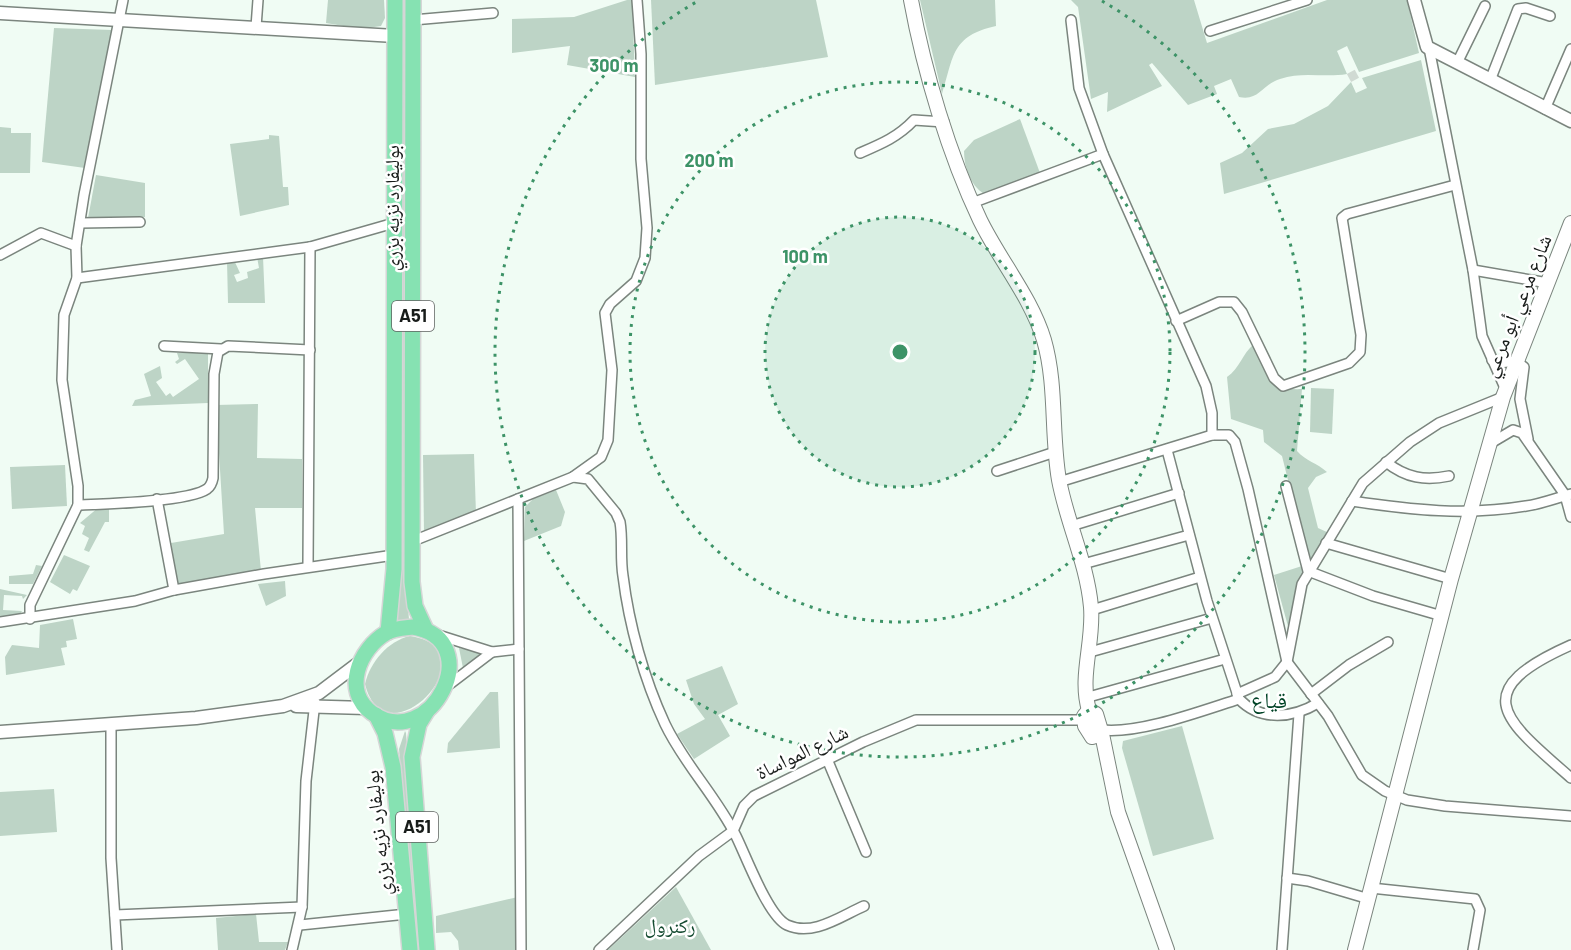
<svg xmlns="http://www.w3.org/2000/svg" width="1571" height="950" font-family="Barlow,'Noto Naskh Arabic',sans-serif">
<style>
.green{fill:#bdd4c6}
.lines{fill:none;stroke-linecap:round;stroke-linejoin:round}
.minor-tunnel{stroke:#d0dad3;stroke-width:9;stroke-dasharray:9 4.5;stroke-linecap:butt}
.minor-casing{stroke:#7b857e;stroke-width:12}
.tertiary-casing{stroke:#7b857e;stroke-width:15}
.secondary-casing{stroke:#7b857e;stroke-width:16}
.trunk-casing{stroke:#d5d6d6;stroke-width:18}
.minor{stroke:#fff;stroke-width:9}
.tertiary{stroke:#fff;stroke-width:12}
.secondary{stroke:#fff;stroke-width:14}
.trunk{stroke:#86e2b2;stroke-width:15}
.ring{fill:none;stroke:#3d9367;stroke-width:3;stroke-dasharray:3 6}
.labels{text-anchor:middle;stroke-width:5;stroke-linejoin:round;paint-order:stroke}
.shield{fill:#fff;stroke:#5d605f;stroke-width:1.5}
.shield-label{font-size:18px;font-weight:bold;fill:#181c1a}
.street-label{font-size:20px;fill:#181c1a;stroke:#fff}
.park-label{font-size:20px;fill:#144a30;stroke:#fff}
.quarter-label{font-size:22px;fill:#004326;stroke:#fff}
.centre{fill:#3d9367;stroke:#fff;stroke-width:3}
.ring-label{font-size:18px;text-anchor:middle;font-weight:bold;fill:#3d9367;stroke:#fff;stroke-width:5;stroke-linejoin:round;paint-order:stroke}
</style>
<rect width="100%" height="100%" fill="#f0fcf4"/>
<g class="green">
<path d="M328 0H384L385 18 381 26 361 29 326 23Z"/>
<path d="M399 0H408L407 596 409 619 396 621 401 526Z"/>
<path d="M627 0H632L635 77 567 65 570 46 512 53V19L574 17Z"/>
<path d="M651 0H816L828 57 655 85Z"/>
<path d="M920 0H995L996 26C951 36 954 56 942 94Z"/>
<path d="M1071 0H1194L1207 43 1327 0H1407L1419 53 1359 72 1347 46 1337 51 1347 74C1324 78 1303 71 1280 79 1261 85 1260 101 1239 97L1231 79 1214 86 1217 94 1188 105 1152 63 1149 65 1162 86 1107 112 1108 92 1091 99 1078 7Z"/>
<path d="M54 28 112 30 85 168 42 162Z"/>
<path d="M1421 60 1436 131 1224 194 1220 163 1242 153 1268 129 1294 124 1328 106 1351 82 1356 93 1367 88 1362 78Z"/>
<path d="M1020 119 1040 173 984 194C970 185 964 167 964 151L974 140Z"/>
<path d="M0 127 11 128V133H31L30 173H0Z"/>
<path d="M269 135 279 136 283 187H288L289 205 240 216 230 144 269 139Z"/>
<path d="M96 175 145 183V217L88 218Z"/>
<path d="M257 257H263L265 303H228L227 261 234 260 240 273 234 275 237 282 248 278 247 272 259 268Z"/>
<path d="M1254 344C1265 372 1268 391 1302 389L1297 451C1306 461 1317 463 1327 472L1316 477 1308 488 1318 528 1329 533 1312 558 1307 557 1282 456 1264 442 1263 430 1231 419 1227 377C1240 368 1242 354 1254 344Z"/>
<path d="M177 353H208V403L132 406 135 400 151 396 144 374 160 366 162 378 156 382 166 396 170 393 173 397 199 379 185 359 177 364 175 362 179 359Z"/>
<path d="M1311 388 1334 389 1332 434 1310 432Z"/>
<path d="M258 404 257 458 302 459V508H255L261 571 178 586 171 543 224 534 216 405Z"/>
<path d="M474 454 476 514 424 534 423 455Z"/>
<path d="M65 465 67 506 12 509 10 467Z"/>
<path d="M556 490 565 512 561 526 524 541 525 507 533 499Z"/>
<path d="M99 507 109 509V522H105L89 552 84 550 89 538 82 534 85 526 80 523Z"/>
<path d="M64 555 90 566 77 591 73 589 70 594 50 582Z"/>
<path d="M36 565 42 566 33 584H9V576L33 574Z"/>
<path d="M1302 566 1304 570 1289 630 1274 575Z"/>
<path d="M285 581 286 596 266 606 258 584Z"/>
<path d="M0 589 27 595 23 599 22 596 4 595 3 610 22 611 17 619 0 620Z"/>
<path d="M73 619 77 639 66 641 67 647 61 648 65 665 6 675 5 657 12 645 39 648 40 625Z"/>
<path d="M410 636C496 649 385 766 365 684 370 662 388 641 410 636Z"/>
<path d="M459 648 483 653 463 668Z"/>
<path d="M722 666 738 704 718 715 730 736 694 759 677 734 705 719 694 704 686 680Z"/>
<path d="M490 692H498L500 748 447 753 448 743Z"/>
<path d="M1182 726 1214 839 1153 856 1122 748 1123 741Z"/>
<path d="M405 731 406 733 422 950H415L399 749Z"/>
<path d="M54 789 57 832 0 836V792Z"/>
<path d="M676 887 711 950H608Z"/>
<path d="M518 897 519 950H459L458 941 451 932 436 933V916Z"/>
<path d="M256 914 259 942H288L285 950H218L216 918Z"/>
</g>
<g class="lines">
<path class="minor-tunnel" d="M1349 78 1360 72"/>
<g class="minor-casing">
<g id="minor">
<path d="M413 20 493 13"/>
<path d="M1071 20 1079 88 1103 154"/>
<path d="M256 27 258 0"/>
<path d="M1210 31 1307 0"/>
<path d="M1429 48 1473 270 1482 336 1505 388"/>
<path d="M1458 61 1485 6"/>
<path d="M1491 78 1518 9 1526 8 1550 16"/>
<path d="M1545 109 1571 49"/>
<path d="M860 153C881 144 898 137 914 120L944 122"/>
<path d="M972 203 1103 154 1206 386 1212 413V435"/>
<path d="M80 223 140 222"/>
<path d="M0 255 41 233 76 246"/>
<path d="M1473 270 1548 283"/>
<path d="M77 278 310 247 394 223"/>
<path d="M1176 321 1219 302H1234L1242 312 1274 378 1283 386 1349 363 1360 352 1361 335 1342 218 1347 214 1455 185"/>
<path d="M164 346 221 349"/>
<path d="M1492 360 1499 363 1516 361 1524 367 1520 399 1528 439"/>
<path d="M1491 443 1513 430 1522 433 1565 495 1571 517"/>
<path d="M1167 450 1207 601 1239 699C1261 722 1293 718 1318 703"/>
<path d="M1386 462C1406 478 1425 481 1449 476"/>
<path d="M997 471 1055 452"/>
<path d="M573 477 601 457 608 440 612 370 605 313 610 304 636 281 645 258 647 228 641 159V54L637 0"/>
<path d="M1059 482 1212 435H1229L1235 442 1248 489 1287 662 1328 716 1362 775 1385 791 1407 800 1445 806 1571 816"/>
<path d="M1286 486 1308 571 1373 596 1442 616"/>
<path d="M157 499 174 590"/>
<path d="M518 499 521 950"/>
<path d="M1352 501C1411 510 1467 516 1526 506 1541 504 1556 498 1571 494"/>
<path d="M78 505C103 504 188 502 207 489 211 486 212 483 213 478L214 374 218 352 228 346 310 350"/>
<path d="M1071 526 1179 493"/>
<path d="M413 541 573 477 588 479 616 513 620 522C623 539 620 558 623 576 629 625 644 679 665 724 684 764 716 796 736 836 746 856 768 916 787 925 813 937 841 916 864 906"/>
<path d="M1326 543 1451 579"/>
<path d="M1083 564 1189 535"/>
<path d="M308 566 310 247"/>
<path d="M1092 610 1200 577"/>
<path d="M30 619V605L78 505V486L62 380 64 315 77 278 76 246 84 195 123 0"/>
<path d="M0 622 135 601 174 590 264 574 394 555"/>
<path d="M435 634 492 652 519 649"/>
<path d="M1571 645C1465 692 1505 720 1571 778"/>
<path d="M1090 652 1212 618"/>
<path d="M446 687 492 652"/>
<path d="M1237 694 1275 677 1287 662 1302 584 1363 483 1410 442 1439 423 1503 397"/>
<path d="M1311 694 1349 665 1388 642"/>
<path d="M1085 698 1225 659"/>
<path d="M111 724V858L117 950"/>
<path d="M1102 730C1140 734 1201 711 1239 699"/>
<path d="M827 759 866 852"/>
<path d="M1287 878 1308 881 1369 899"/>
<path d="M1371 888 1475 899 1480 910 1473 950"/>
<path d="M115 915 302 907"/>
<path d="M300 925 407 914"/>
<path d="M292 950 302 907 306 781 315 702"/>
<path d="M599 950 699 856 733 831 744 806 754 796 863 742 916 720H1084"/>
<path d="M1282 950 1299 714"/>
</g>
</g>
<g class="tertiary-casing">
<g id="tertiary">
<path d="M1414 0 1427 47 1571 121"/>
<path d="M0 13 395 36"/>
<path d="M296 706 366 708"/>
<path d="M0 732 196 718 283 706 319 693 360 662"/>
</g>
</g>
<g class="secondary-casing">
<g id="secondary">
<path d="M911 0C924 71 949 155 980 220 1000 261 1031 297 1044 340 1057 385 1051 434 1059 480 1067 523 1087 563 1091 607 1094 642 1079 677 1089 710"/>
<path d="M1089 710 1096 714 1102 734 1092 737 1085 726 1084 716Z"/>
<path d="M1102 734 1118 812 1167 950"/>
<path d="M1355 950 1451 579 1503 397 1571 223"/>
</g>
</g>
<g class="trunk-casing">
<g id="trunk">
<path d="M413 0 412 582 415 606 426 630"/>
<path d="M413 627C489 640 430 754 372 713 342 691 359 649 386 633 394 628 404 628 413 627Z"/>
<path d="M388 632 394 569 395 0"/>
<path d="M376 715 385 733 393 767 410 950"/>
<path d="M427 950 412 757 419 724 427 711"/>
</g>
</g>
<use href="#minor" class="minor"/>
<use href="#tertiary" class="tertiary"/>
<use href="#secondary" class="secondary"/>
<use href="#trunk" class="trunk"/>
</g>
<circle cx="900" cy="352" r="135" fill="#3d9367" fill-opacity=".12"/>
<g class="ring">
<circle cx="900" cy="352" r="135"/>
<circle cx="900" cy="352" r="270"/>
<path d="M1102 1A405 405 0 1 1 698 1"/>
</g>
<g class="labels">
<g class="shield">
<rect x="392" y="301" width="42" height="30" rx="4.5"/>
<rect x="396" y="812" width="42" height="30" rx="4.5"/>
</g>
<g class="shield-label">
<text x="413" y="322">A51</text>
<text x="417" y="833">A51</text>
</g>
<g class="street-label">
<text transform="translate(392 208) rotate(-90)" y="7">بوليفارد نزيه بزري</text>
<text transform="translate(1517 306) rotate(-68)" y="7">شارع مرعي أبو مرعي</text>
<text transform="translate(802 752) rotate(-26)" y="7">شارع المواساة</text>
<text transform="translate(378 833) rotate(-96)" y="7">بوليفارد نزيه بزري</text>
</g>
<g class="park-label">
<text x="670" y="933">ركنرول</text>
</g>
<g class="quarter-label">
<text x="1269" y="708">قياع</text>
</g>
</g>
<circle cx="900" cy="352" r="9" class="centre"/>
<g class="ring-label">
<text x="614" y="72">300 m</text>
<text x="709" y="167">200 m</text>
<text x="805" y="263">100 m</text>
</g>
</svg>
